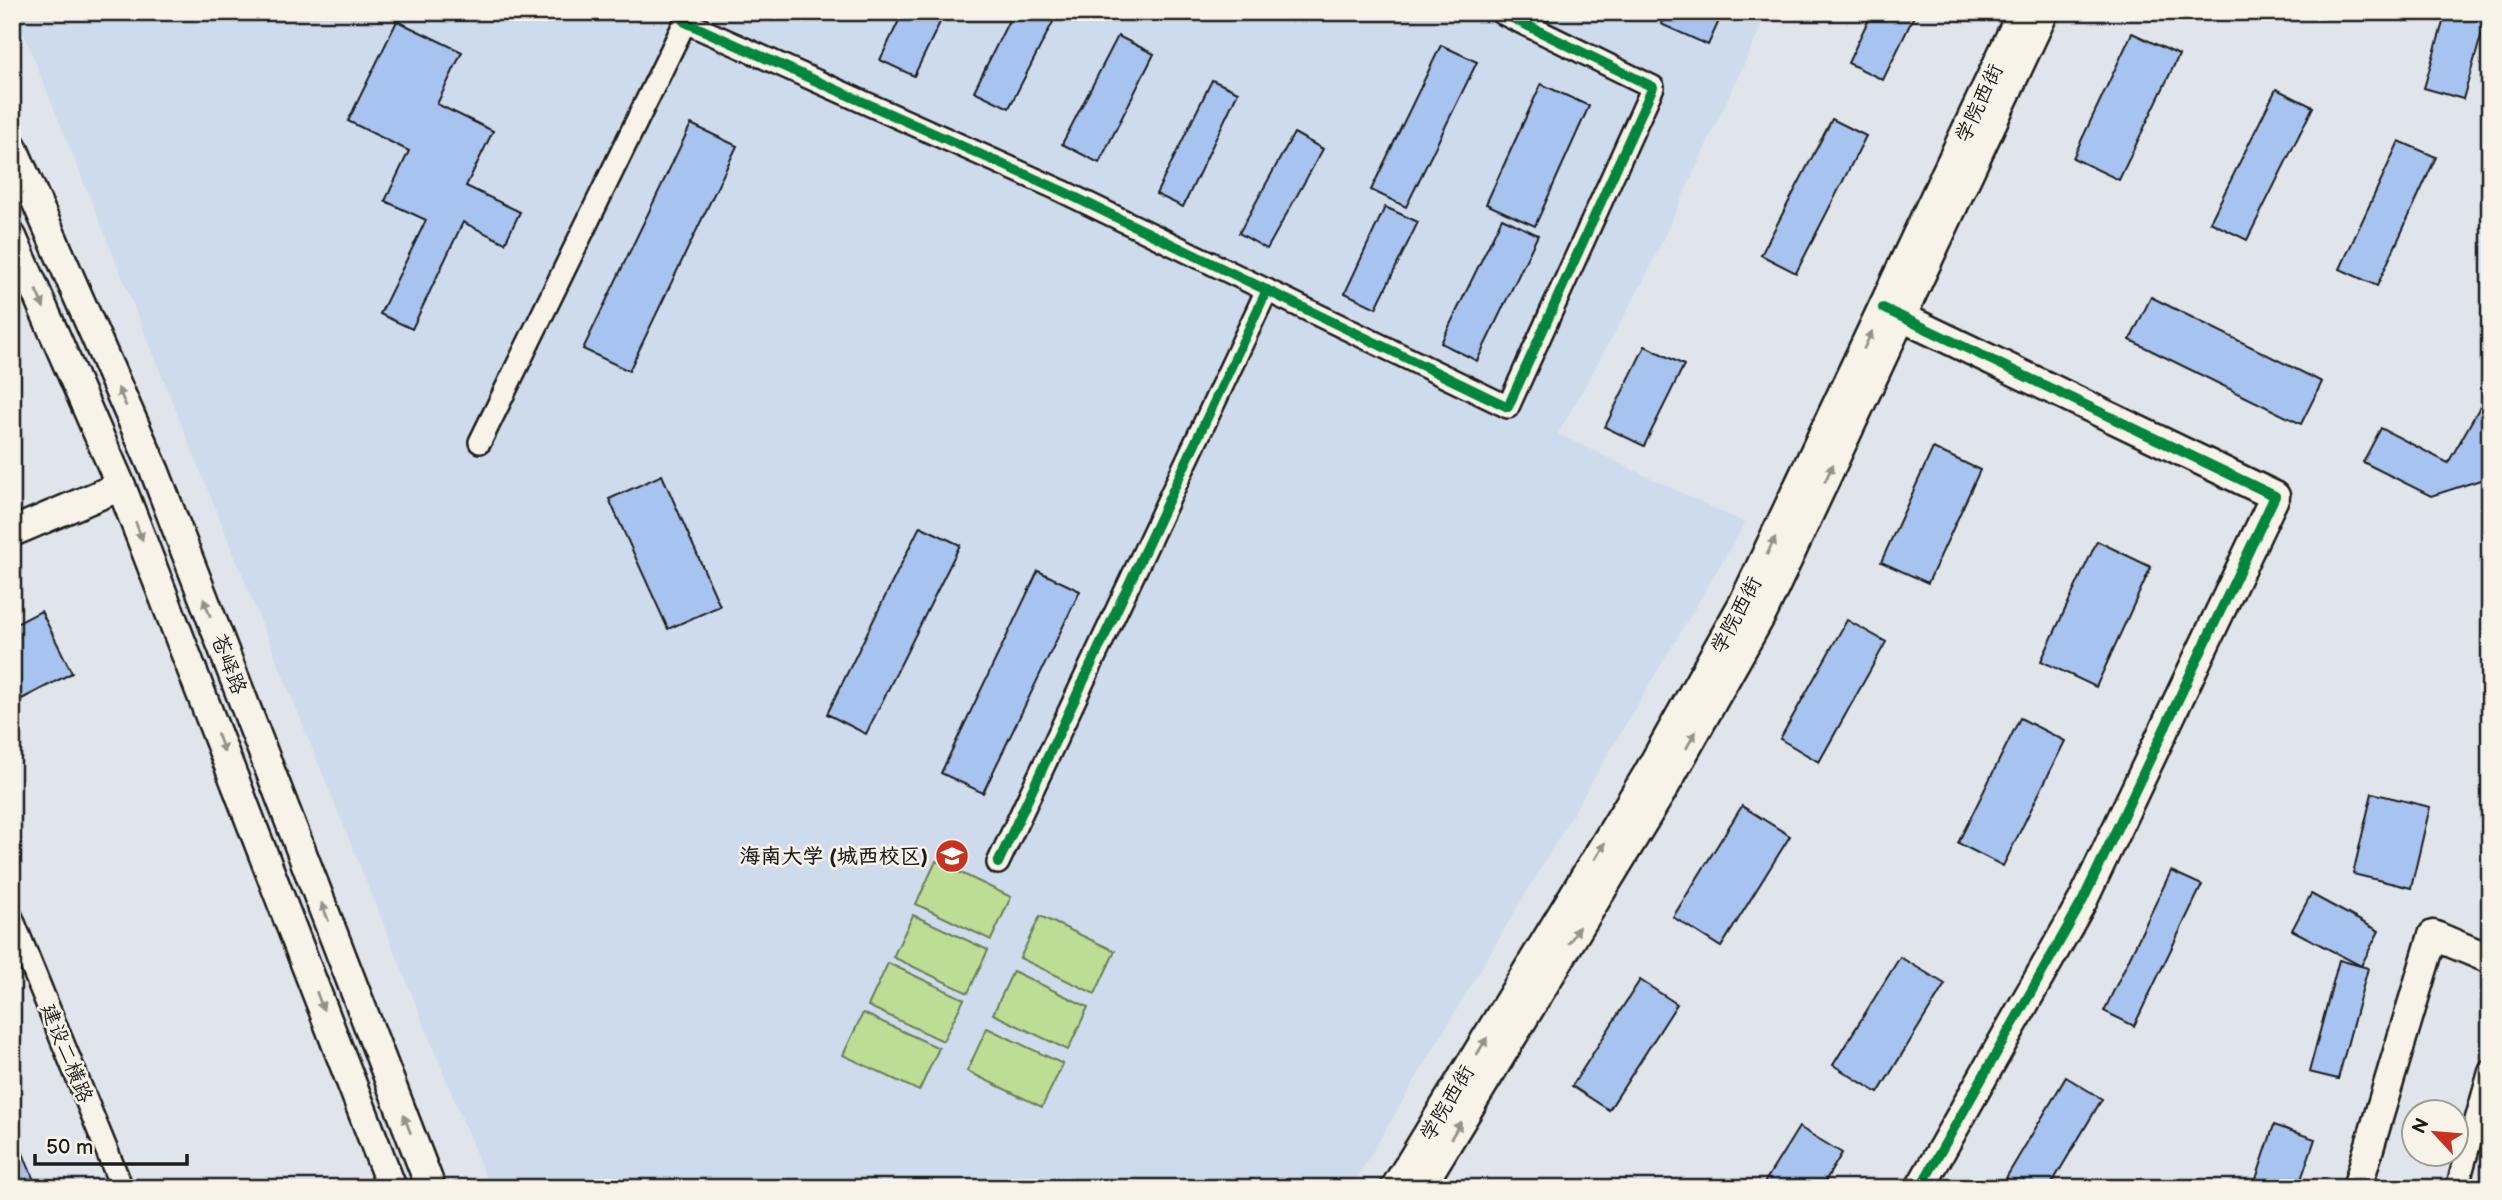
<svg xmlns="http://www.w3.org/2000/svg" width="2502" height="1200" font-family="'Balsamiq Sans','LXGW WenKai TC',sans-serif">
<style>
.built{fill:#cedbec}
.green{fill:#bddc94;stroke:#6c7c58;stroke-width:2}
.building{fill:#a7c3ef;stroke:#1c1c1c;stroke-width:2}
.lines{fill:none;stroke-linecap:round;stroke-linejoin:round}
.street-casing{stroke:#1c1c1c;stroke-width:26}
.secondary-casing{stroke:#1c1c1c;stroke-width:33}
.street{stroke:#f7f3e8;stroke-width:21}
.secondary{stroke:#f7f3e8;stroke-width:28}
.cycleway-casing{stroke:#f7f3e8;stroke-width:15}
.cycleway{stroke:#00873e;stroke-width:10}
.oneway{fill:#94928c}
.labels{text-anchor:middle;stroke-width:5;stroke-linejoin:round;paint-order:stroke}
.street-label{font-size:21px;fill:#1c1c1c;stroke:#f7f3e8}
.poi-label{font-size:21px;font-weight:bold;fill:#1c1c1c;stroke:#f7f3e8;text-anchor:end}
</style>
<rect width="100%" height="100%" fill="#dfe5ea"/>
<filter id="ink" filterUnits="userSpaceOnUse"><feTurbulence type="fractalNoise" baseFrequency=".0143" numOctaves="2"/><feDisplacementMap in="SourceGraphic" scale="14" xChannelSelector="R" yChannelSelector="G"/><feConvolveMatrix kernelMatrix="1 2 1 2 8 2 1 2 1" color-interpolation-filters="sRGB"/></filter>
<g filter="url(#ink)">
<path class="built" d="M15 12H1768L1644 280 1558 434 1745 523 1351 1188H490Z"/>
<g class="green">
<path d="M936 861 1011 897 991 940 916 904Z"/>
<path d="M913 915 988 950 968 993 893 957Z"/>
<path d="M1040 916 1115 951 1095 994 1020 958Z"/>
<path d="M888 963 964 999 943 1041 868 1006Z"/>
<path d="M1013 971 1088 1007 1068 1050 993 1014Z"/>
<path d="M863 1013 939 1048 919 1091 843 1055Z"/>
<path d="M987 1028 1063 1064 1042 1107 967 1071Z"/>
</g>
<g class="building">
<path d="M903 12H945L914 76 880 60Z"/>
<path d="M1013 12H1058L1009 108 974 91Z"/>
<path d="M1666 12H1723L1708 45 1661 24Z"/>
<path d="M1872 12H1916L1883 80 1848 63Z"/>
<path d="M2446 12H2488L2463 99 2424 88Z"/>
<path d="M397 21 462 52 437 104 493 131 466 186 520 212 505 243 463 222 412 329 380 314 426 220 385 201 409 151 348 121Z"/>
<path d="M2132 33 2179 55 2119 180 2073 158Z"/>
<path d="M1118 36 1154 54 1099 163 1062 144Z"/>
<path d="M1441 45 1477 62 1406 207 1371 190Z"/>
<path d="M1212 80 1238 92 1183 207 1156 194Z"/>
<path d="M1541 84 1589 106 1535 226 1486 204Z"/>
<path d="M2276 89 2313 107 2247 240 2210 222Z"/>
<path d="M1832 119 1866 136 1796 273 1761 255Z"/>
<path d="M691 124 737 146 629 371 583 349Z"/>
<path d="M1294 133 1323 149 1267 249 1239 233Z"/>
<path d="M2399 141 2436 157 2377 286 2340 269Z"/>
<path d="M1385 207 1418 222 1376 308 1345 293Z"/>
<path d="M1502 218 1538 235 1477 361 1441 343Z"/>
<path d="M2151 297 2322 382 2301 424 2130 340Z"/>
<path d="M1645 346 1684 365 1644 446 1605 427Z"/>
<path d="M2490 389V477L2431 496 2363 462 2381 428 2448 463Z"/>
<path d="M1933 448 1980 470 1928 583 1881 562Z"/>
<path d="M662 475 720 606 668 629 609 499Z"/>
<path d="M920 526 960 545 866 734 827 714Z"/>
<path d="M2097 541 2151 567 2096 687 2041 661Z"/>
<path d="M1038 571 1080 591 983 793 941 773Z"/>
<path d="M41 611 72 673 12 704V626Z"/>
<path d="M1847 620 1886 642 1819 762 1780 739Z"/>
<path d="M2020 718 2065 741 2003 866 1958 843Z"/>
<path d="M2372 793 2430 807 2411 888 2353 874Z"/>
<path d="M1742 806 1790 836 1721 947 1673 917Z"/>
<path d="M2171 871 2202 885 2134 1026 2104 1011Z"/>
<path d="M2311 894 2379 931 2361 966 2292 930Z"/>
<path d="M1900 957 1945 984 1878 1093 1833 1065Z"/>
<path d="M2339 960 2368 968 2338 1079 2309 1072Z"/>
<path d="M1640 980 1677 1004 1609 1110 1572 1086Z"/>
<path d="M2066 1077 2102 1099 2049 1188H2000Z"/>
<path d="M2274 1125 2315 1139 2298 1188H2253Z"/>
<path d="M12 1126 37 1188H12Z"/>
<path d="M1799 1127 1842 1153 1821 1188H1761Z"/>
</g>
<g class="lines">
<g class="street-casing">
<g id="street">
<path d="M685 22 1062 191 1508 407 1653 87 1500 12"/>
<path d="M480 442 690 12"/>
<path d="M998 863 1267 290"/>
<path d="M12 918 122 1188"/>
<path d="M2457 1188 2490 1070"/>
</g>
</g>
<g class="secondary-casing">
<g id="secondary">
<path d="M12 146 155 472 431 1188"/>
<path d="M12 237 121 486 392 1188"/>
<path d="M1885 309 2275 496 2083 900 1920 1188"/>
<path d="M12 532 121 486"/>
<path d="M1395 1188 1647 775 1744 602 2022 12"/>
<path d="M1420 1188 1665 786 1763 612 2044 12"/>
<path d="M2357 1188 2433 935 2490 959"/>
</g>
</g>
<use href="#street" class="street"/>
<use href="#secondary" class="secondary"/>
<g class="cycleway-casing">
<g id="cycleway">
<path d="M685 22 1062 191 1508 407 1653 87 1500 12"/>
<path d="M1883 308 2275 496 2083 900 1920 1188"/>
<path d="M998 863 1267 290"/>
</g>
</g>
<use href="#cycleway" class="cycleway"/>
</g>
<defs><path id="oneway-solid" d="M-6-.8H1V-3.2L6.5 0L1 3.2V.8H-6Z" transform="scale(1.75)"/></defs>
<g class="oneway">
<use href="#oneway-solid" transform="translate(40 299) rotate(66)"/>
<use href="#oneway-solid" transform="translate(1868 340) rotate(-65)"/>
<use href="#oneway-solid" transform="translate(122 397) rotate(-114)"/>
<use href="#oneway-solid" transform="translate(1829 473) rotate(-65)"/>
<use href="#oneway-solid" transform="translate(139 531) rotate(69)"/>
<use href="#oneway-solid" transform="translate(1771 546) rotate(-65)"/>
<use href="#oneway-solid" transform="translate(207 608) rotate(-111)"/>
<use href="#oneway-solid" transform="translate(1691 740) rotate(-61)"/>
<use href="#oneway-solid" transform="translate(221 743) rotate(69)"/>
<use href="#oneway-solid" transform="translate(1600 851) rotate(-59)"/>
<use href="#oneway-solid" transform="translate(325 912) rotate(-111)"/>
<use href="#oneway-solid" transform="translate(1574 935) rotate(-59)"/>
<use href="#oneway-solid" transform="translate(320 1001) rotate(69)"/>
<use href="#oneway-solid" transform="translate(1482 1046) rotate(-59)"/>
<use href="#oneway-solid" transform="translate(407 1124) rotate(-111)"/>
<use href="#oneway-solid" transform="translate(1456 1130) rotate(-59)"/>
</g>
</g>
<defs>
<g id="university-disc" transform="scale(1.75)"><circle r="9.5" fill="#c8321e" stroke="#f7f3e8"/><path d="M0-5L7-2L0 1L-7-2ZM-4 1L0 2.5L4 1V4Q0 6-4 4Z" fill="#fff"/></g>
</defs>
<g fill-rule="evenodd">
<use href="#university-disc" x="952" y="856"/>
</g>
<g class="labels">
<g class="street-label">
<text transform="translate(1979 103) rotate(-65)" y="7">学院西街</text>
<text transform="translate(1736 615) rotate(-62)" y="7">学院西街</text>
<text transform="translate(229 664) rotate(69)" y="7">苍峄路</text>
<text transform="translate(67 1053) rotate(68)" y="7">建设二横路</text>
<text transform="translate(1447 1103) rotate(-59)" y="7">学院西街</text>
</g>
<g class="poi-label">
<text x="928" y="863">海南大学 (城西校区)</text>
</g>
</g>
<rect width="2502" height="1200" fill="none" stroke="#f7f3e8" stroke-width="42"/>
<rect x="21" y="21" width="2460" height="1158" fill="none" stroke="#1c1c1c" stroke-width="2.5" filter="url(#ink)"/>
<g transform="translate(2435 1133) rotate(296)"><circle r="33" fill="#f7f3e8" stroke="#9f9d96" stroke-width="2"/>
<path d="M0-5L12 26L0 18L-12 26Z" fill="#c8321e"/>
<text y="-10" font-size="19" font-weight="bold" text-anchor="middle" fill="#1c1c1c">N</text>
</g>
<path d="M35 1154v10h152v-10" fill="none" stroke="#1c1c1c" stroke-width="3.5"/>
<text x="46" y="1154" font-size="21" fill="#1c1c1c" stroke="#f7f3e8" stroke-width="5" paint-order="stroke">50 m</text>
</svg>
